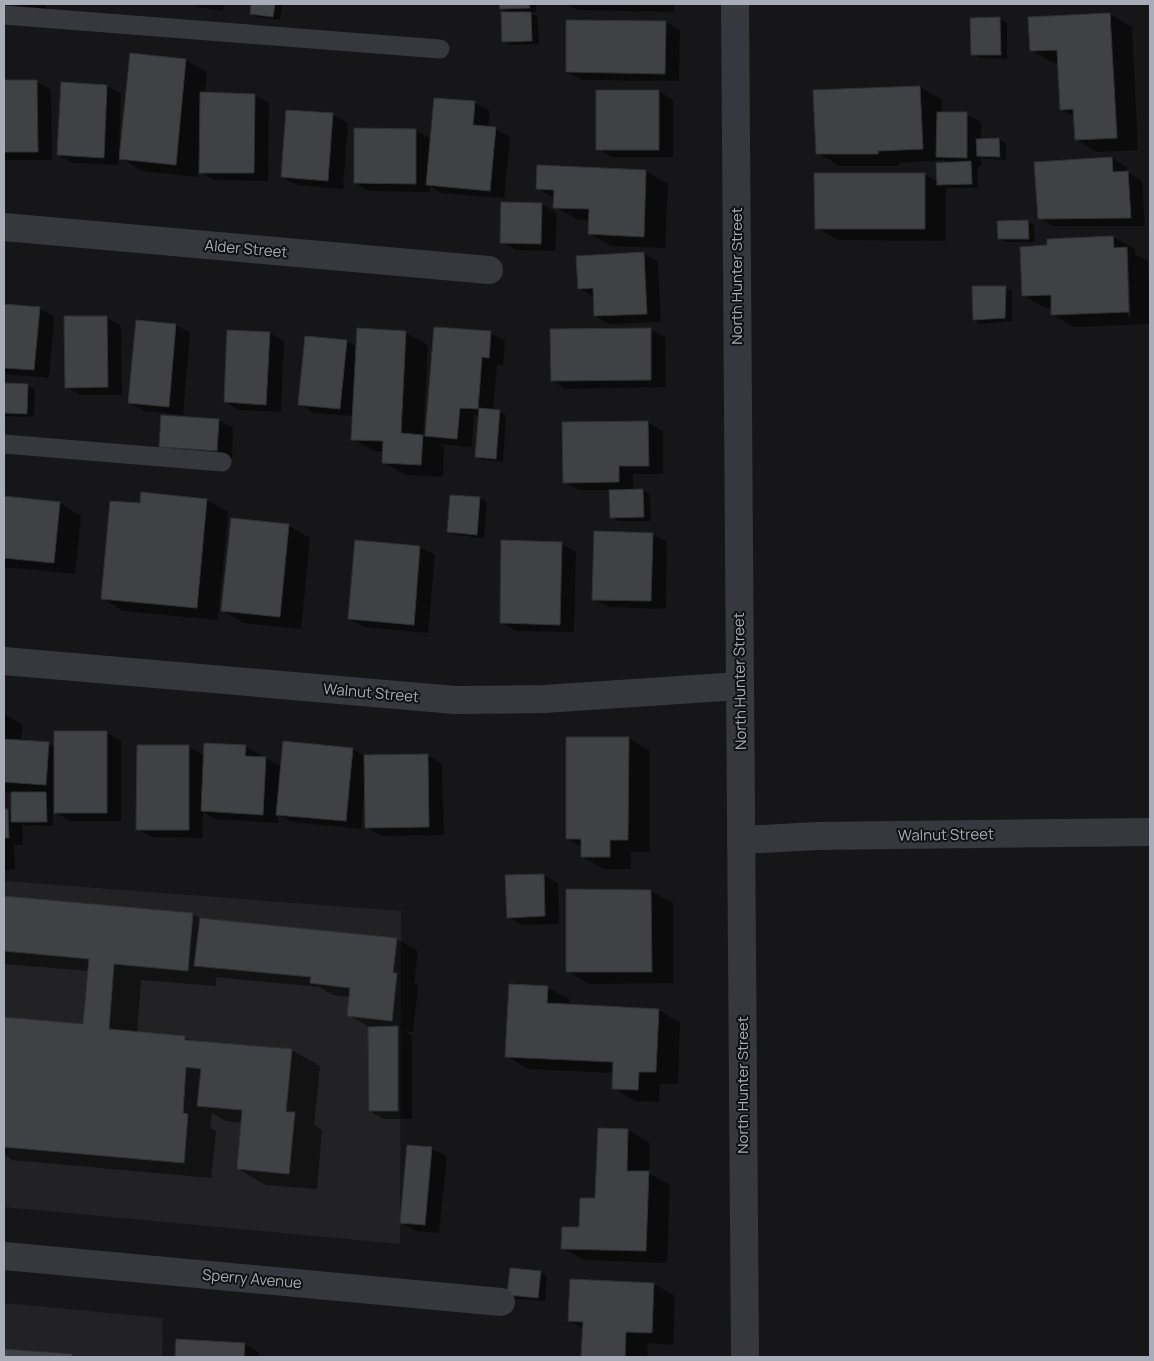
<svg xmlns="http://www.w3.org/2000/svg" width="1154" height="1361" font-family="Manrope,sans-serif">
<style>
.built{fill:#222225}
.shadow{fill:#0007;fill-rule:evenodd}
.building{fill:#404145;stroke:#303034}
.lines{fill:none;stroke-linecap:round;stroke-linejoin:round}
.service{stroke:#37383d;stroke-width:19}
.minor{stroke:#37383d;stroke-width:28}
.labels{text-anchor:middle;stroke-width:4;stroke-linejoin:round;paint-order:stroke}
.street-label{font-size:15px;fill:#a8adb8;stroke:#111113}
</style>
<rect width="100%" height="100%" fill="#161618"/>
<g class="built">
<path d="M4 881 401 911 400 1244 4 1207Z"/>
<path d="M4 1303 163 1318 162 1357H4Z"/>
</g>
<g class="shadow">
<path d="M4 4H46V9Z"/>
<path d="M191 4H224L223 11 197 7Z"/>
<path d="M252 4H283L280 20 258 17 251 13Z"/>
<path d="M501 4H536V12H529L538 17 539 44 510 45 503 41 509 13 501 9Z"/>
<path d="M567 4H674V12L577 10Z"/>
<path d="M1110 14 1132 27 1138 150 1097 152 1076 139 1075 117 1061 109 1059 62 1053 63 1031 50 1029 18Z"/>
<path d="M1000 19 1007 23V59L980 58 973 54Z"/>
<path d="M666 22 680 30 679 81 582 80 567 72Z"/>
<path d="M186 60 207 72 205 94 255 95 269 103 268 181 214 180 198 171 197 177 142 171 119 157 118 165 73 163 58 155 107 86 121 94 119 154 121 155Z"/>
<path d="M4 81H37L51 90 52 160H4Z"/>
<path d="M920 87 941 99 942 114H966L981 122V140L999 139 1006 143V160L985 159 981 157V166H978V188H946V241L838 240 817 228 924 174 938 182 950 163 944 160 899 163V166H839L818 153Z"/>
<path d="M659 91 673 100V157H612L598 149Z"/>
<path d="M435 99 475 103 490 111 488 128 495 129 510 137 504 198 441 193 430 186V192L369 191 355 183V129L416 130 431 139Z"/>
<path d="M287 111 333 115 348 123 343 189 296 185 282 177Z"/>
<path d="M1112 158 1127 167V172L1142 181 1145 226H1054L1039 218Z"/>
<path d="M538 167 646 171 668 184 665 248 611 246 589 233 590 220 576 219 555 207V199L537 188Z"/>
<path d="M502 203 542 204 557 213 555 251 516 250 501 242Z"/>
<path d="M1027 221 1034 225 1035 242H1006L999 238Z"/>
<path d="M1113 237 1135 249V254L1148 261 1150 324 1074 327 1053 315 1052 308H1045L1024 296 1048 247V240ZM1126 255H1128L1131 318H1128Z"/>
<path d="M643 253 658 262 661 322 610 324 595 316 594 297 579 288Z"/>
<path d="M1005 287 1012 291V321L981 324 974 320Z"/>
<path d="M4 305 39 308 54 317 49 378 4 374Z"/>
<path d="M107 318 121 326 122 395H80L66 387Z"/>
<path d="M176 325 190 333 183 415 144 411 130 403Z"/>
<path d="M435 328 491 333 505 341 503 365H497L493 411H499L506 415 503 462 483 460 476 456 479 416 474 415 472 447 437 444 444 448 443 477 405 475 383 462 384 452 374 451 352 439 353 416 314 413 300 404 346 341 357 347 358 330 406 333 428 345 423 436 426 438Z"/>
<path d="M650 329 665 337 666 387 566 389 552 380Z"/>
<path d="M270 333 284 341 281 412 239 410 225 402Z"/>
<path d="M4 384 28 386 35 390 34 417 4 416Z"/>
<path d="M219 420 233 428 232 458 175 455 161 447Z"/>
<path d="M648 422 663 431V474H633V491L643 490 650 495 651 521H618L611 517 610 490H579L564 482Z"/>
<path d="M4 497 60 503 81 516 75 574 4 567Z"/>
<path d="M480 498 487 502 484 538 455 535 448 531Z"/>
<path d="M207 500 228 512 218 620 123 611 102 598 141 505Z"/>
<path d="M288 525 310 538 301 629 244 623 223 611Z"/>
<path d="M652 534 667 542 666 609 608 607 594 599Z"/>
<path d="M356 542 420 547 435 555 428 633 364 627 349 619Z"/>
<path d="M561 543 576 552 574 632 516 631 501 622Z"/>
<path d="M4 714 23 725 21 741 49 744 55 747 106 732 121 741V821H70L53 811V826L22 825 23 845H14L15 869 4 870V810L12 812V793L4 792Z"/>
<path d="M629 738 650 751V852H631V869H604L582 857V847L567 839Z"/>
<path d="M245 746 260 755V758H266L282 767 353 749 365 757 428 755 442 764 444 835 381 836 366 827V794H364L361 829 292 822 278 814V823L216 819 203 812V838L152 837 138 829 189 747 204 756Z"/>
<path d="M543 875 558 883 559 924 522 925 508 917Z"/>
<path d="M567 891H651L673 903V983L589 984 567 971Z"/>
<path d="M4 897 192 914 201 919 396 939 418 951 414 984 418 986 413 1032 405 1031 412 1036V1119H384L370 1111V1027L348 1015 350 997 333 995 319 987 216 977V986L141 980 137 1033 184 1037 192 1041 292 1050 320 1066 314 1125 322 1130 317 1189 266 1185 238 1169 242 1123 226 1121 212 1113 210 1128 216 1131 211 1178 12 1160 4 1155V1018L84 1025 89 971 4 964Z"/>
<path d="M547 987 569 999V1006L659 1010 680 1023 678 1084H660L659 1102 635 1101 613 1088 614 1073 528 1069 507 1056Z"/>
<path d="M628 1130 650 1143 649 1173 670 1185 667 1263 584 1260 562 1248 580 1228 596 1200Z"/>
<path d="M409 1146 432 1149 447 1157 439 1233 416 1231 401 1222Z"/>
<path d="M540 1272 547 1276 545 1301 516 1299 509 1295Z"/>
<path d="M654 1284 675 1296 673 1345 648 1343 647 1357H582L584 1329 570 1321Z"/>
<path d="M177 1340 245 1344 259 1352V1357H176Z"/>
<path d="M4 1350 72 1355 76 1357H4Z"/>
</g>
<g class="building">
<path d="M251 4H275L273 17 250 14Z"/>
<path d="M499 4H529L530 8 500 9Z"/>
<path d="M501 12H531L532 41 502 42Z"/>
<path d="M1110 13 1117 138 1075 140 1073 109 1060 110 1057 50 1030 51 1028 17Z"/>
<path d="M1000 17 1001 55H971L970 18Z"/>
<path d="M566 20 666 21 665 74 566 72Z"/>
<path d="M130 53 186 59 176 165 119 159Z"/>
<path d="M4 80H37L38 152H4Z"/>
<path d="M61 82 107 85 104 158 57 155Z"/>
<path d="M920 86 923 149 878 151V154H816L813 90Z"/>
<rect x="596" y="90" width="63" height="60"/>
<path d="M200 92 255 94 254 173H199Z"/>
<path d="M434 98 475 101 473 125 496 127 490 191 426 185Z"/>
<path d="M286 110 333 113 328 181 281 177Z"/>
<path d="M937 112H967V158L936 157Z"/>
<path d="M354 128 416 129V184L354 183Z"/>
<path d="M999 138 1000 157 977 156 976 139Z"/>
<path d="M1112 157 1113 172 1128 171 1131 218 1038 219 1034 162Z"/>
<path d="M971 161 972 184 937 185 936 163Z"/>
<path d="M537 165 646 170 644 237 588 234 589 209 553 208 554 190 536 189Z"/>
<path d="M814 173H925V229H815Z"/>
<path d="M501 202 542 203 541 244 500 243Z"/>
<path d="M1028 220 1029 239H998L997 221Z"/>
<path d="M1113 236 1114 248 1127 247 1129 312 1051 315V295L1022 296 1020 247 1047 245V239Z"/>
<path d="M644 252 647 314 594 316 593 288 578 289 576 256Z"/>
<path d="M972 286H1006L1005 318 973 320Z"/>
<path d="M4 304 40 307 34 370 4 368Z"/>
<path d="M64 316H107L108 387 65 388Z"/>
<path d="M136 320 176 324 169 407 128 403Z"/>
<path d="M434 327 491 331 489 358 482 357 478 409 460 408 457 439 425 436Z"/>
<path d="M357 328 406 331 401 433 423 435 421 465 382 463 383 441 351 440Z"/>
<path d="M651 328V380L551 381 550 329Z"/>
<path d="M227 330 270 332 266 405 224 402Z"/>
<path d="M305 336 347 340 340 409 298 405Z"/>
<path d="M4 383 28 384 27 414 4 413Z"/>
<path d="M479 408 500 410 496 459 475 457Z"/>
<path d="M161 415 219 419 217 451 159 447Z"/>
<path d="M648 421 649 466H619V482L563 483 562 422Z"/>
<path d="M643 489 644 517 610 518 609 490Z"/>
<path d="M141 492 207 499 197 608 101 599 110 501 140 503Z"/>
<path d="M450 495 480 497 477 535 447 532Z"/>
<path d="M4 496 60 502 54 563 4 558Z"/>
<path d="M231 518 289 524 280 617 221 611Z"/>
<path d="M594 531 653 533 651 601 592 600Z"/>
<path d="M355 540 420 546 414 625 348 619Z"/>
<path d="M501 540 562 542 560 625 500 623Z"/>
<rect x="54" y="731" width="53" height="82"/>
<path d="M566 737H629L628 840H610V857H581V839H566Z"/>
<path d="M4 739 49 742 46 785 4 782Z"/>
<path d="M283 741 353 748 346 821 276 815Z"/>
<path d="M204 743 246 745 245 756 266 757 263 815 201 811Z"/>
<path d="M137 745H189V830H136Z"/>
<path d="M428 754 429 827 365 828 364 755Z"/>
<path d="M11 792H46L47 822H11Z"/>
<path d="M4 809H8L9 838H4Z"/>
<path d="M544 874 545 916 507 918 505 875Z"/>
<path d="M566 889 651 890 652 972H566Z"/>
<path d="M4 896 193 913 188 971 114 964 109 1029 185 1036V1040L292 1049 286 1112H295L289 1174 237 1169 242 1110 197 1106 201 1069 186 1067 183 1113 188 1114 184 1163 4 1147V1017L83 1024 89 959 4 951Z"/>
<path d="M200 918 397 938 393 973H397L392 1021 347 1016 350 988 310 983 311 977 194 966Z"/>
<path d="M509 984 548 986 547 1003 659 1009 656 1072H639L638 1090 612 1089 613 1062 505 1057Z"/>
<path d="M398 1026V1111H369L368 1027Z"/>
<path d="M598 1128 628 1129 627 1171H649L646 1251 561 1249 562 1227H579L580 1198H595Z"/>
<path d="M407 1145 432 1147 425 1225 400 1223Z"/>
<path d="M510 1268 541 1271 538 1298 507 1295Z"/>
<path d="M570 1279 654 1283 652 1333 626 1332 625 1357H581L583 1322 568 1321Z"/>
<path d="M176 1339 245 1343 244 1357H175Z"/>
<path d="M4 1349 72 1354V1357H4Z"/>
</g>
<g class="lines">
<g class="service">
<path d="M4 15 440 49"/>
<path d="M4 444 222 462"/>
</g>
<g class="minor">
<path d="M735 4 745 1357"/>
<path d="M4 227 489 270"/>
<path d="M4 661 455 700 544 699 739 686"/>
<path d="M741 840 817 836 1150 832"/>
<path d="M4 1256 501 1302"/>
</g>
</g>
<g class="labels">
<g class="street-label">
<text transform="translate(246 249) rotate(5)" y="5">Alder Street</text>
<text transform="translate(737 276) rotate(-90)" y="5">North Hunter Street</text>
<text transform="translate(740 681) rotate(-91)" y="5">North Hunter Street</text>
<text transform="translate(371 693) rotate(5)" y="5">Walnut Street</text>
<text transform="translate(946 835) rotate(-1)" y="5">Walnut Street</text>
<text transform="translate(743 1085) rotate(-90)" y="5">North Hunter Street</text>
<text transform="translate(252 1279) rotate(5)" y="5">Sperry Avenue</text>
</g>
</g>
<rect width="1154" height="1361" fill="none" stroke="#a8adb8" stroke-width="10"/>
</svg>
